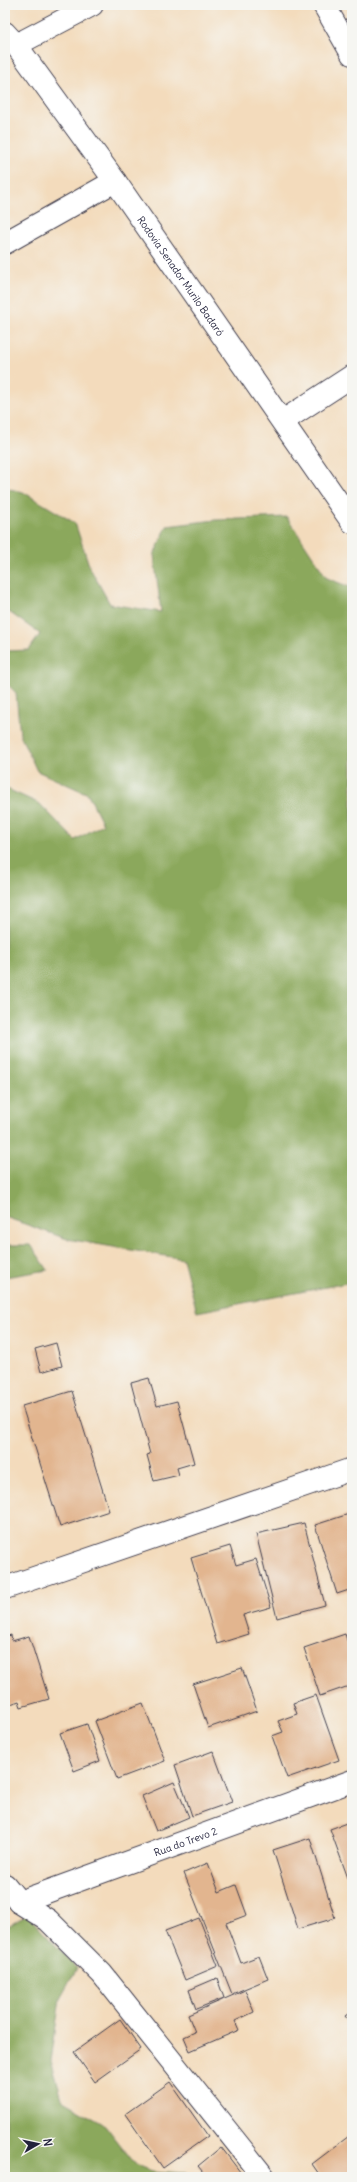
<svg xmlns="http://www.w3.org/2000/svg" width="357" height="2182" font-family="Delius,sans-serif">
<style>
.forest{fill:#8ba85b;stroke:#56654b}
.building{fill:#e2b58f}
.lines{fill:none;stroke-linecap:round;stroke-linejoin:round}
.street-casing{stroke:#413e4e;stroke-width:24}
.primary-casing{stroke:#413e4e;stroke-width:24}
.street{stroke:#fff;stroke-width:22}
.primary{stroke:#fff;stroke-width:22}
.labels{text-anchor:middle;stroke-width:4;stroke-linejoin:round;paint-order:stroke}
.street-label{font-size:10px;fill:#22223b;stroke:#f6f6f2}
</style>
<rect width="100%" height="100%" fill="#f6f6f2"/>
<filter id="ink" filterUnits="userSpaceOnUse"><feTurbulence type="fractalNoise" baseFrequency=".025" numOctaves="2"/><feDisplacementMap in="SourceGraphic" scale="8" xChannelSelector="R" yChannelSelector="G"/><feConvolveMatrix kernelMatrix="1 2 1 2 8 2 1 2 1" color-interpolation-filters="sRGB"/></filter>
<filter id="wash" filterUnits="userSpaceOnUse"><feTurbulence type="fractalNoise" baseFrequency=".012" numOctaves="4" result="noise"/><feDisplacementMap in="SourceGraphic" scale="16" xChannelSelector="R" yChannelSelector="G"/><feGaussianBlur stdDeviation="0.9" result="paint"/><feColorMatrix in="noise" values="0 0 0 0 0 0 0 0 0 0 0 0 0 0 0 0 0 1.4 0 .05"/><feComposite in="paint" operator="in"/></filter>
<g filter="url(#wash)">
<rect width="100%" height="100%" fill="#f3dbbc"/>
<g class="forest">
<path d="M5 488 23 492 75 523 90 568 110 604 161 612 154 555 167 526 215 520 287 517 327 578 352 588V1282L197 1312 183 1259 67 1239 5 1217V788L40 804 75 840 103 824 88 794 37 771 20 735 16 693 5 682V651L29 650 40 634 9 612 5 613 7 548 5 545Z"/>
<path d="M5 1245H31L48 1270 5 1277Z"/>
<path d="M27 1915 77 1968 60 1999 51 2061 63 2101 105 2125 136 2165 151 2171 187 2173 190 2177H5V1928Z"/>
</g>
<g id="blocks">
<g class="building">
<path d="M56 1343 62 1366 41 1372 35 1349Z"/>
<path d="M149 1378 157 1406 177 1401 194 1463 177 1468 179 1475 154 1481 147 1455 150 1454 131 1383Z"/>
<path d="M72 1391 109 1511 60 1527 22 1406Z"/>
<path d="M352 1513V1589L337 1594 315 1525Z"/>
<path d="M304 1523 325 1605 277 1618 256 1534Z"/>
<path d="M230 1546 236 1565 256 1559 271 1607 243 1615 249 1634 217 1644 191 1558Z"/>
<path d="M345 1634 352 1655V1685L320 1696 304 1648Z"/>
<path d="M11 1635 12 1641 29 1636 49 1699 21 1707 19 1701 5 1706V1637Z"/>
<path d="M242 1668 257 1711 208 1728 193 1684Z"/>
<path d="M316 1695 339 1760 287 1778 272 1736 283 1732 278 1721 297 1714 293 1703Z"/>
<path d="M143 1703 165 1761 117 1779 95 1721Z"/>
<path d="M87 1724 100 1761 74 1771 60 1733Z"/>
<path d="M213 1751 232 1802 192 1816 175 1765Z"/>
<path d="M174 1782 189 1817 156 1831 142 1796Z"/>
<path d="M352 1821V1889L330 1829Z"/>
<path d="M310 1838 335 1918 298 1929 273 1850Z"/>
<path d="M208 1863 219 1892 236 1885 247 1915 226 1923 241 1963 259 1956 268 1979 232 1994 184 1873Z"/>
<path d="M199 1918 218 1966 185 1980 165 1931Z"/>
<path d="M217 1978 224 1998 196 2009 189 1990Z"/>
<path d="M245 1990 254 2012 235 2021 239 2030 190 2051 184 2037 195 2032 188 2015Z"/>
<path d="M352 2011V2025L345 2016Z"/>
<path d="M120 2019 141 2049 95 2082 74 2052Z"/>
<path d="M170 2082 208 2136 163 2168 125 2114Z"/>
<path d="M349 2136 352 2140V2177H321L312 2164Z"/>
<path d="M221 2147 244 2177H207L198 2166Z"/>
</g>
</g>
</g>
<g filter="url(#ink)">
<use href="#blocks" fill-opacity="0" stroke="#413e4e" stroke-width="1"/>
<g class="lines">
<g class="street-casing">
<g id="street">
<path d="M324 5 352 54"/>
<path d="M16 45 92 5"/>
<path d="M5 243 115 181"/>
<path d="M283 421 352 376"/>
<path d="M5 1588 352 1469"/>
<path d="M5 1885 19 1902 48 1920 102 1974 264 2177"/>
<path id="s1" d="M19 1902 352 1781"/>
</g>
</g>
<g class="primary-casing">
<g id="primary">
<path id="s2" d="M5 33 16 45 115 181 352 522"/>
</g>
</g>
<use href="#street" class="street"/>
<use href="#primary" class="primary"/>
</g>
</g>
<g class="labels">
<g class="street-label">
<text dy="4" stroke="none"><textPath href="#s2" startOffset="300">Rodovia Senador Murilo Badaró</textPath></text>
<text dy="4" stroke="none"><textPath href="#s1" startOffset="177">Rua do Trevo 2</textPath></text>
</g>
</g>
<rect width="357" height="2182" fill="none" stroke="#f6f6f2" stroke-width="20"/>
<g transform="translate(38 2144) rotate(81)" stroke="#f6f6f2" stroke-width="3" paint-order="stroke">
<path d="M0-3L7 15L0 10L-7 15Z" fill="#22223b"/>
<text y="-6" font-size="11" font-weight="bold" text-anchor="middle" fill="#22223b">N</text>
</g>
</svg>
